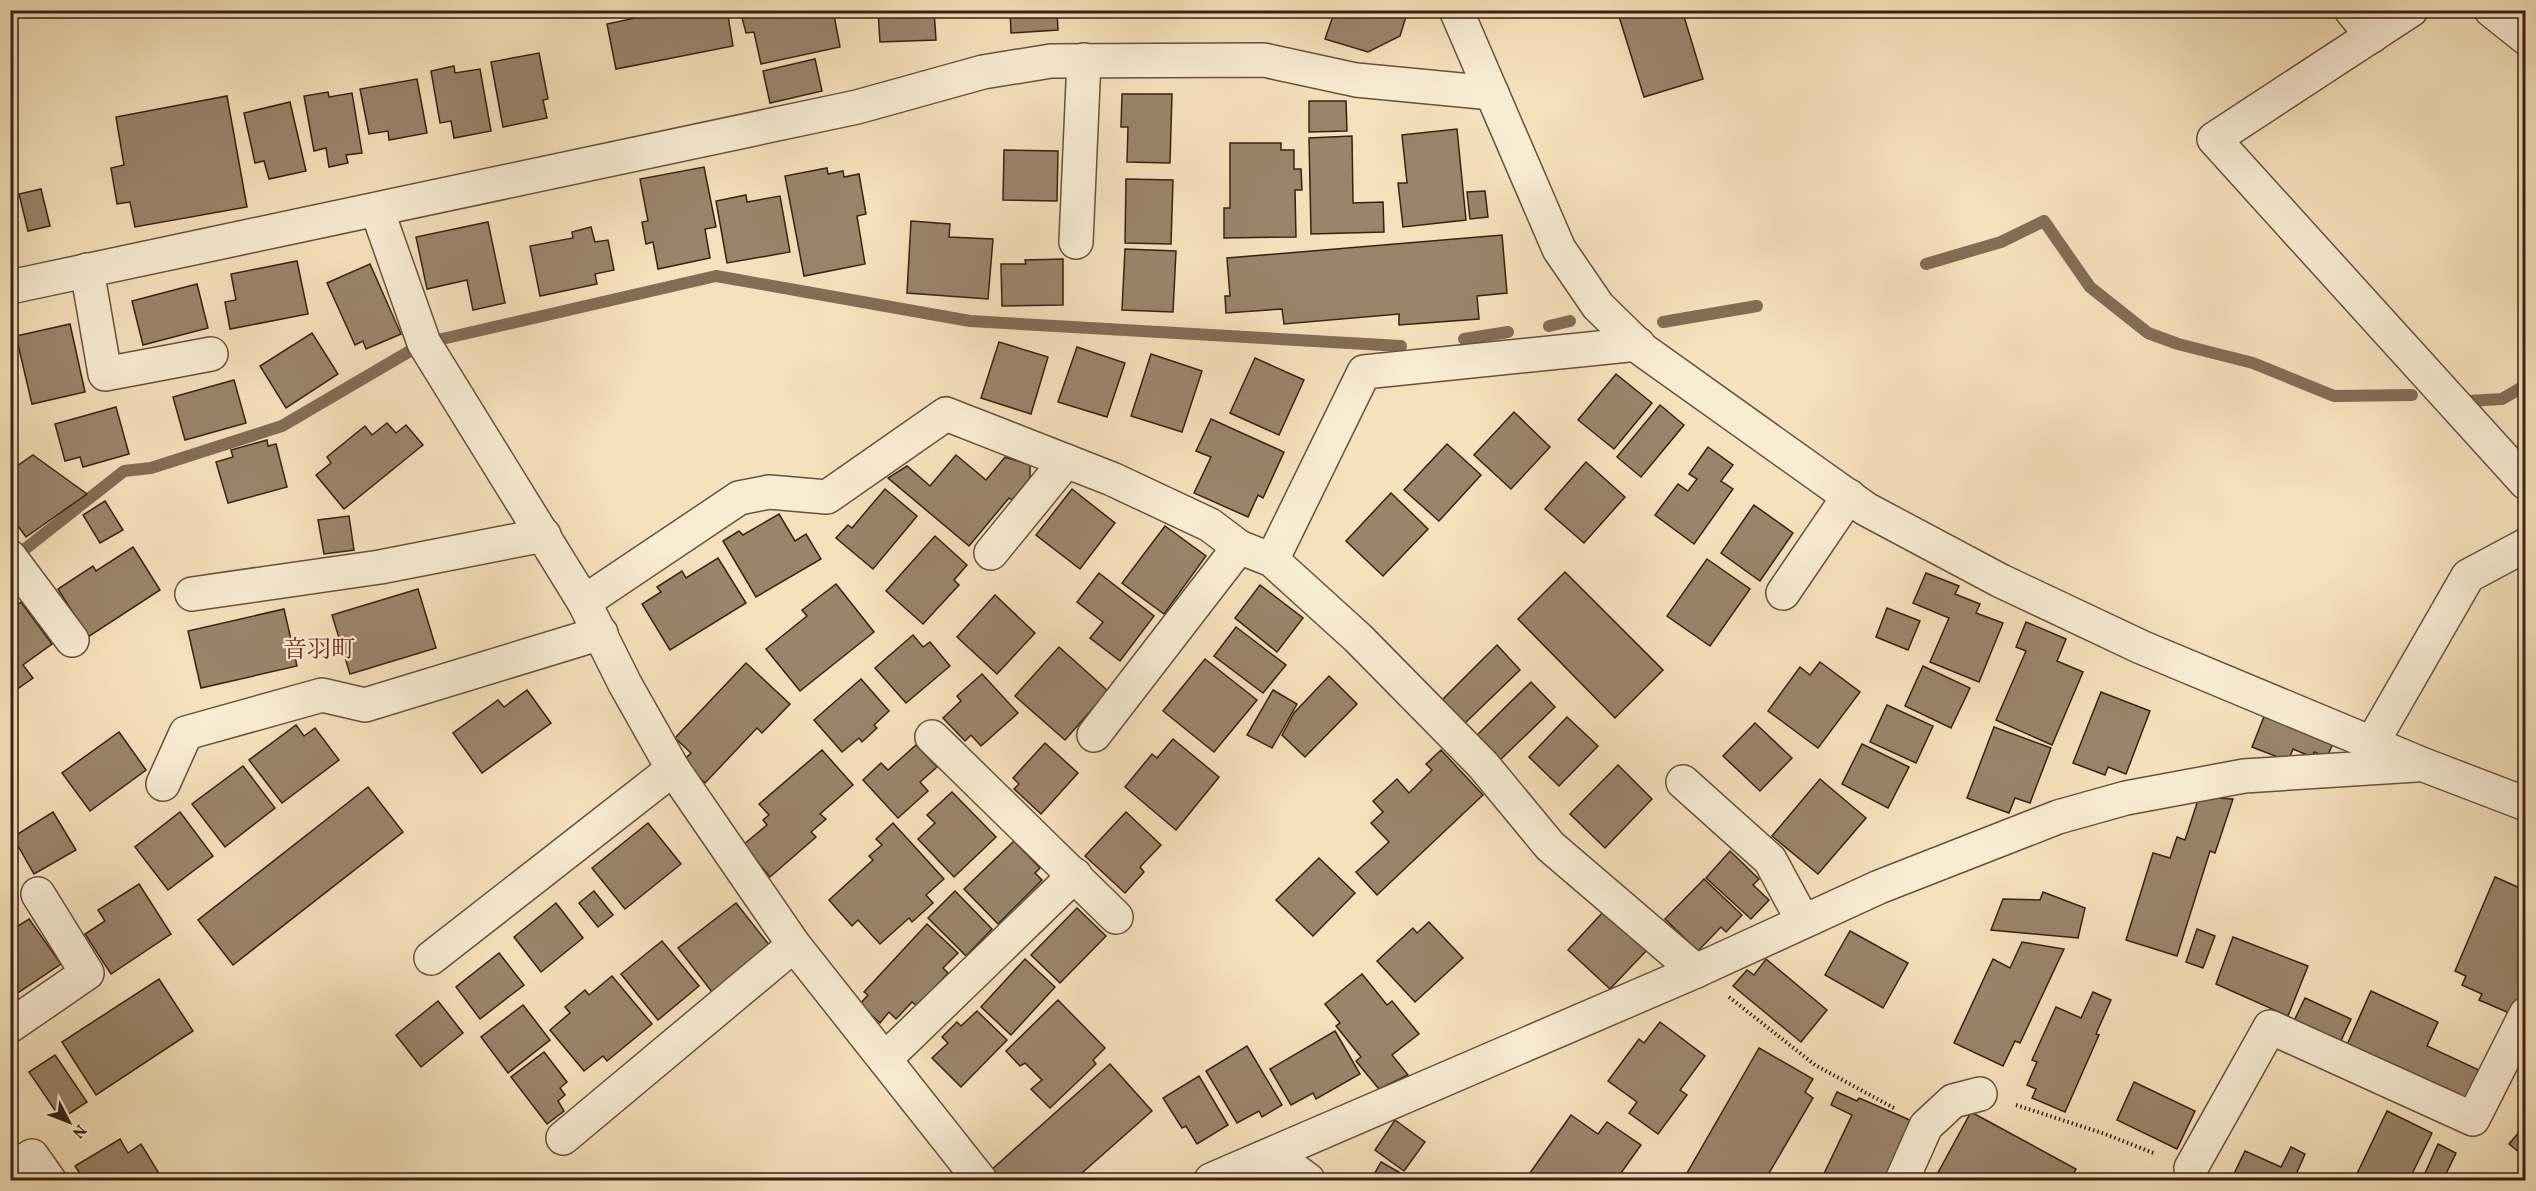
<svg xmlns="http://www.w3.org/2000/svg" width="2536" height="1191" font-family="Vollkorn,'Noto Serif JP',serif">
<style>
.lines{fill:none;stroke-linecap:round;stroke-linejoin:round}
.stream{stroke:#836d56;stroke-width:12}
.building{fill:#9a856b;stroke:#382114;stroke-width:1.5}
.minor-casing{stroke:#67513e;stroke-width:36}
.path{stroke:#382114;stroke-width:4;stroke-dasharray:1.5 3;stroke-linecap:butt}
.minor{stroke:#f8ecd3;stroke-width:33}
.labels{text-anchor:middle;stroke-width:4.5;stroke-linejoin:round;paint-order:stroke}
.quarter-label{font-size:24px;fill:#7a1f14;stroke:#f8ecd3}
</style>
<rect width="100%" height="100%" fill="#f5e1bb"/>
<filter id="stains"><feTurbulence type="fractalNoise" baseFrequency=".00333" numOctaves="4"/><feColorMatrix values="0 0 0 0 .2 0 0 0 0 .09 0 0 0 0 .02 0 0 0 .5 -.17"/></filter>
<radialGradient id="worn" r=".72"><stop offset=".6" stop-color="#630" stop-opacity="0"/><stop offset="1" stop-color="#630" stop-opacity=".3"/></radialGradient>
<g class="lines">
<g class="stream">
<path d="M1926 264 2001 242 2044 221 2090 287 2148 333 2178 344 2253 363 2334 396 2412 395"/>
<path d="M1663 322 1757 306"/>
<path d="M1549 326 1570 321"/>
<path d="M442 339 716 276 970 321 1401 346"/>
<path d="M1464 339 1508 332"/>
<path d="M2469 401 2502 399 2526 385"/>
<path d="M25 549 124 471 151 468 282 426 410 351"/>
</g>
</g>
<g class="building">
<path d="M673 10H727L733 46 616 69 607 24Z"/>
<path d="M740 10H833L840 47 761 64 754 32 746 33Z"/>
<path d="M878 10H934L936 40 880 42Z"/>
<path d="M1010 10H1057L1058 30 1011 33Z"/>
<path d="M1338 10H1408L1400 36 1368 52 1325 39 1333 16 1336 17Z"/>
<path d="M1617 10H1682L1703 79 1644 97Z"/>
<path d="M539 53 548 99 543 100 547 118 503 127 491 62Z"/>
<path d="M815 59 822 91 770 103 763 71Z"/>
<path d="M454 66 455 73 480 69 491 131 454 138 451 121 440 123 431 71Z"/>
<path d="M417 79 427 133 389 140 388 131 369 134 360 89Z"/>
<path d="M328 92 329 97 352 93 362 153 346 155 348 163 329 167 326 148 314 151 304 96Z"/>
<path d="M1122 94H1172L1170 163 1127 162 1128 127H1121Z"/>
<path d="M227 96 247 207 135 227 130 202 117 204 111 168 124 165 116 117Z"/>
<path d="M1309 101H1346L1347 131 1309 132Z"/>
<path d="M290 102 306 171 269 179 264 161 255 163 244 113Z"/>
<path d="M1457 129 1466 220 1403 227 1398 183H1407L1402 135Z"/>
<path d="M1352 136 1353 203 1383 202 1384 232 1311 234 1309 138Z"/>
<path d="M1230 143H1281V150H1294V169H1301L1302 190H1295L1296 237 1224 238V208H1230Z"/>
<path d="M1004 150 1058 151 1057 201 1003 200Z"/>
<path d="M704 167 716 227 705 229 710 258 658 269 653 242 646 244 642 222 648 221 640 179Z"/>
<path d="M827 168 828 174 843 171 844 177 859 174 866 214 857 216 865 264 804 276 785 176Z"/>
<path d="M1126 179 1173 180 1171 244 1125 243Z"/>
<path d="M41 189 50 226 28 231 19 194Z"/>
<path d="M1485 191 1488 217 1470 219 1467 192Z"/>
<path d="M746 195 747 202 780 196 790 252 727 263 716 201Z"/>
<path d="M911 221 950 224 949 237 993 239 988 299 907 293Z"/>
<path d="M488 222 505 303 473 310 467 280 427 289 416 237Z"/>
<path d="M591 227 595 242 608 240 614 270 595 274 597 284 540 296 530 246 573 238 572 232Z"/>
<path d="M1502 235 1507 293 1477 296 1479 319 1399 325V314L1284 324 1282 309 1226 313 1225 296H1230L1227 258Z"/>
<path d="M1125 249 1176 251 1173 312 1122 310Z"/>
<path d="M1063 259V305L1002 306 1001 264H1026L1025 260Z"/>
<path d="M297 261 308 314 230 329 225 302 236 300 231 274Z"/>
<path d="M370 264 401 334 366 349 363 341 355 345 327 283Z"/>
<path d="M197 284 208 328 143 345 132 301Z"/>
<path d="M70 324 85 392 32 404 16 336Z"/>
<path d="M312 333 338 374 286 408 260 366Z"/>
<path d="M999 342 1048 357 1031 414 981 398Z"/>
<path d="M1077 347 1125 363 1107 417 1058 402Z"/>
<path d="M1151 354 1202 371 1182 432 1131 416Z"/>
<path d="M1255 358 1304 380 1279 435 1230 413Z"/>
<path d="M1616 374 1652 403 1614 449 1578 420Z"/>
<path d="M234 380 246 423 185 440 173 397Z"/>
<path d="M1660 405 1684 425 1641 477 1617 457Z"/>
<path d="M116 407 129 454 83 467 80 457 65 461 55 424Z"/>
<path d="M1514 412 1550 447 1511 489 1474 455Z"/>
<path d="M1211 419 1284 452 1263 498 1258 495 1248 517 1194 493 1211 457 1196 451Z"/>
<path d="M387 423 396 433 406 425 423 445 344 509 316 475 331 463 327 457 365 426 372 435Z"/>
<path d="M267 440 268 446 276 444 287 487 228 503 216 462 233 457 231 450Z"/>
<path d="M1447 444 1481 475 1439 521 1404 490Z"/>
<path d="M1708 447 1733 465 1721 481 1733 489 1694 544 1655 515 1678 484 1688 491 1697 479 1689 474Z"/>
<path d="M33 455 87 494 26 537 10 515V471Z"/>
<path d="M956 455 986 480 1005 457 1030 465V478L1012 500 1009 498 969 546 888 478 907 466 930 486Z"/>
<path d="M1586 462 1625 497 1584 543 1545 509Z"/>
<path d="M885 489 917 516 873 569 836 538 848 525 852 528Z"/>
<path d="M1072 489 1115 523 1080 569 1036 535Z"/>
<path d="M1391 493 1428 529 1383 576 1346 541Z"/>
<path d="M105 501 123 530 100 543 83 515Z"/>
<path d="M1754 505 1793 533 1760 581 1721 553Z"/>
<path d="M779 514 795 541 806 534 821 559 756 597 723 541 739 531 743 535Z"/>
<path d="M349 516 354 550 324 554 318 520Z"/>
<path d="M1165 526 1206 556 1164 614 1122 583Z"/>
<path d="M935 536 967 565 954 580 959 585 923 624 886 591Z"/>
<path d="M133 547 160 590 88 637 58 589 93 566 96 571Z"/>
<path d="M718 558 746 603 670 650 642 604 661 592 657 587 682 571 686 578Z"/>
<path d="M1707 559 1750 589 1710 646 1667 616Z"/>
<path d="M1565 572 1663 670 1615 718 1518 619Z"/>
<path d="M1099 573 1154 616 1120 661 1090 638 1103 622 1077 602Z"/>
<path d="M1926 573 1959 586 1955 594 1980 604 1976 613 2003 623 1979 682 1930 662 1949 618 1913 603Z"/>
<path d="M836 584 874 632 800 691 766 649 807 616 802 610Z"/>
<path d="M1260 585 1303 618 1277 652 1235 618Z"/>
<path d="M418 589 436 648 350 674 332 615Z"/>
<path d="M995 595 1035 633 997 674 957 637Z"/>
<path d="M21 602 52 644 23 665 33 678 10 694V610Z"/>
<path d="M1887 608 1920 621 1908 650 1876 637Z"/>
<path d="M284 609 297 666 201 688 188 631Z"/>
<path d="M2026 622 2066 639 2057 661 2083 672 2052 745 1996 720 2026 651 2016 647Z"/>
<path d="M1236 627 1286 665 1263 693 1214 656Z"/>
<path d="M913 635 923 647 930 642 950 666 906 703 875 668Z"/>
<path d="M1497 645 1520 670 1463 725 1440 702Z"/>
<path d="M1059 647 1108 691 1065 740 1015 696Z"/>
<path d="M1205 659 1257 700 1214 752 1163 711Z"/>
<path d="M1820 662 1860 692 1818 748 1768 711 1800 667 1810 675Z"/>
<path d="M746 663 790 704 762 733 757 728 705 783 683 761 691 753 675 738Z"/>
<path d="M1923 666 1970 688 1951 728 1905 706Z"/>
<path d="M982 674 1018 713 981 746 971 735 965 741 943 718 961 701 957 696Z"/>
<path d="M1329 676 1357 704 1305 757 1282 735 1294 713Z"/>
<path d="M861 679 889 711 874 725 877 728 862 742 859 738 842 752 814 720Z"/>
<path d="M1531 682 1555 707 1499 761 1476 736Z"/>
<path d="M527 690 551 723 482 773 453 733 498 700 504 707Z"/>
<path d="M1273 690 1297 704 1272 748 1247 735Z"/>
<path d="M2101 692 2150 711 2126 774 2108 767 2105 775 2073 763Z"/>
<path d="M1887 705 1933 726 1916 763 1870 742Z"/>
<path d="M2265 714 2334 741 2327 757 2314 752 2312 757 2293 749 2288 761 2252 747Z"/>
<path d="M1567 717 1598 746 1559 786 1529 757Z"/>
<path d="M1755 723 1792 758 1760 791 1723 756Z"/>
<path d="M296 725 304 736 315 728 339 760 282 803 249 760Z"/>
<path d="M1994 727 2051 748 2030 803 2015 798 2009 813 1967 798Z"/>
<path d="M119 732 146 770 90 811 62 773Z"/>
<path d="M1173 739 1219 777 1176 830 1125 787 1152 754 1157 758Z"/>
<path d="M1045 743 1078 773 1041 814 1014 789 1019 784 1013 778Z"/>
<path d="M1862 744 1909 767 1888 808 1842 784Z"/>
<path d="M916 745 937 767 920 782 928 791 898 818 863 780 881 763 888 770Z"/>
<path d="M822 750 853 785 820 814 826 819 811 832 816 837 770 877 743 845 767 825 763 820 769 815 759 804Z"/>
<path d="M1441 750 1483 795 1377 895 1356 872 1389 842 1371 823 1383 812 1373 801 1397 779 1409 793 1432 770 1426 764Z"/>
<path d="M1618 765 1652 799 1605 848 1570 814Z"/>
<path d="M243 766 275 808 225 847 192 804Z"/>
<path d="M1820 779 1866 818 1818 874 1772 836Z"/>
<path d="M368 787 403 832 233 965 198 920Z"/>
<path d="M952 792 996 837 954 877 918 839 935 823 927 815Z"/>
<path d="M2199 797 2233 799 2215 853 2210 851 2177 956 2126 940 2153 853 2170 858 2177 837 2185 840Z"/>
<path d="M53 812 76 850 34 874 13 837Z"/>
<path d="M180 812 213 856 168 890 135 847Z"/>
<path d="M1126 812 1161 845 1140 867 1144 872 1125 893 1085 856Z"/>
<path d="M648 823 681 864 625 909 592 868Z"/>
<path d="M893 823 944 879 926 895 933 903 912 922 909 918 880 944 858 920 852 926 829 900 873 860 869 856 882 845 876 839Z"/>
<path d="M1014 841 1040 868 1035 873 1042 880 998 924 964 889Z"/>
<path d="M1730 851 1759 879 1753 885 1769 900 1751 919 1706 878Z"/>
<path d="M1319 858 1355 893 1313 936 1276 900Z"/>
<path d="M2495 877 2520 888 2526 881V987L2514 1015 2479 1000 2482 994 2462 985 2466 976 2455 971Z"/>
<path d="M1704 879 1742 915 1726 932 1721 927 1698 951 1665 919Z"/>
<path d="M139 884 171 934 111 974 85 934 105 921 98 910Z"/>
<path d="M594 891 613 915 598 927 579 903Z"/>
<path d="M955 891 992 929 966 956 928 918Z"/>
<path d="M2043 892 2085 908 2078 938 1991 930 2003 899 2040 900Z"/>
<path d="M556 903 583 938 541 972 514 937Z"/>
<path d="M736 903 770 946 712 992 678 948Z"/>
<path d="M1077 908 1106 936 1060 983 1031 955Z"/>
<path d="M1603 912 1646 951 1610 989 1568 950Z"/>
<path d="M29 919 61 964 10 998V931Z"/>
<path d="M1429 922 1463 958 1415 1002 1377 961 1413 928 1417 933Z"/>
<path d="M927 924 958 953 943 968 948 973 917 1006 912 1002 896 1019 889 1012 880 1023 860 1004 868 995 864 992Z"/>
<path d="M2197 929 2215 936 2203 968 2186 962Z"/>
<path d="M1850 931 1908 963 1883 1008 1825 975Z"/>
<path d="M2233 937 2308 966 2288 1016 2216 984Z"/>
<path d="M662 941 699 986 658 1020 621 974Z"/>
<path d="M2022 942 2064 949 2020 1043 2015 1041 2003 1066 1954 1043 1993 959 2010 968Z"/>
<path d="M499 953 524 985 480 1019 456 987Z"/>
<path d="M1025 959 1055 987 1011 1035 981 1007Z"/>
<path d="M1766 959 1827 1010 1801 1042 1733 986 1747 970 1754 975Z"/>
<path d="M1362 974 1387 1005 1392 1001 1419 1034 1392 1055 1408 1075 1379 1089 1356 1061 1361 1057 1336 1026 1340 1023 1325 1004Z"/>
<path d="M612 976 652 1024 607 1061 603 1056 584 1071 550 1030 570 1013 565 1007 585 990 589 995Z"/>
<path d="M159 979 193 1031 96 1095 62 1042Z"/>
<path d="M2371 991 2438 1022 2427 1046 2479 1070 2465 1101 2346 1047Z"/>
<path d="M2093 992 2111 1000 2096 1034 2099 1035 2065 1112 2032 1098 2036 1089 2027 1085 2037 1062 2032 1060 2056 1007 2081 1018Z"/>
<path d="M2305 998 2351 1019 2339 1045 2293 1023Z"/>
<path d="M1058 1000 1105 1048 1093 1060 1096 1064 1050 1108 1031 1089 1042 1080 1025 1063 1020 1066 1006 1051Z"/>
<path d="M438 1001 463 1033 421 1067 396 1035Z"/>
<path d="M523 1005 550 1040 508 1073 481 1037Z"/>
<path d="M977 1011 1007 1040 961 1087 932 1058 948 1043 942 1037 957 1022 961 1026Z"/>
<path d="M1660 1022 1705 1056 1680 1090 1687 1095 1658 1134 1629 1113 1637 1102 1608 1081 1639 1039 1644 1043Z"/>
<path d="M1335 1031 1360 1074 1316 1099 1313 1093 1291 1105 1270 1069Z"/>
<path d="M1247 1046 1282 1105 1262 1117 1259 1111 1237 1123 1206 1071Z"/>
<path d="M1759 1048 1813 1079 1805 1092 1813 1098 1765 1180H1683Z"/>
<path d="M544 1052 567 1082 560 1088 565 1095 558 1101 564 1111 547 1124 511 1077Z"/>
<path d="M55 1055 87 1102 61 1119 29 1072Z"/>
<path d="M1110 1064 1152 1111 1074 1180H999L990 1171Z"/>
<path d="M1199 1076 1228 1125 1197 1144 1186 1126 1182 1128 1163 1098Z"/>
<path d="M2134 1082 2195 1111 2177 1149 2117 1120Z"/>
<path d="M1837 1092 1857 1101 1859 1098 1912 1121 1884 1180H1821L1852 1115 1831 1105Z"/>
<path d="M2387 1111 2432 1133 2409 1180H2354Z"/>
<path d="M1971 1112 2076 1169 2070 1180H1934Z"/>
<path d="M1571 1115 1598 1134 1607 1122 1641 1145 1616 1180H1525Z"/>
<path d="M1395 1120 1425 1142 1404 1171 1375 1150Z"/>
<path d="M2526 1124V1158L2509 1144Z"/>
<path d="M120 1139 128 1153 141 1144 163 1180H84L75 1166Z"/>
<path d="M2438 1144 2456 1153 2443 1180H2422Z"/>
<path d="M2291 1147 2305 1154 2294 1179 2297 1180H2231L2245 1151 2281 1167Z"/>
<path d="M1381 1162 1413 1180H1371Z"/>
</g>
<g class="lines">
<g class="minor-casing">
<g id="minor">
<path d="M1456 10 1559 249 1598 306 1643 350 1866 509 2001 581 2141 647 2424 765 2526 804"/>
<path d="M2351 10 2372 36"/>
<path d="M2411 10 2214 139 2526 483"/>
<path d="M2491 10 2526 38"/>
<path d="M377 210 424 343 584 602 625 684 673 769 794 945 980 1180"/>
<path d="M1076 242 1084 60"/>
<path d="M87 270 105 374 211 354"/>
<path d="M10 287 857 107 983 72 1051 61 1264 60 1356 80 1492 93"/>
<path d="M991 553 1066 461"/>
<path d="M10 557 72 640"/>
<path d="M1272 560 1364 372 1638 344"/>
<path d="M1783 593 1849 496"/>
<path d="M192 594 380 567 544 535"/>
<path d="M584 602 739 498 769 492 827 497 946 414 1112 479 1210 525 1239 547 1272 560 1358 638 1483 765 1550 846 1696 971"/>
<path d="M1094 735 1239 547"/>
<path d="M932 737 1116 917"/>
<path d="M2372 743 2468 576 2526 545"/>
<path d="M1683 782 1770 860 1803 921"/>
<path d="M163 784 186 733 322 695 365 705 601 633"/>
<path d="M431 958 673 769"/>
<path d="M10 1026 87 973 38 894"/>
<path d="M885 1059 1075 875"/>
<path d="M563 1138 794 945"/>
<path d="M1273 1154 1308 1180"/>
<path d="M2191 1168 2270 1027 2473 1119 2526 1014"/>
<path d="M10 1169 32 1156 49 1180"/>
<path d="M1211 1180 1696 971 1879 887 2058 817 2126 798 2244 776 2416 765"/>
<path d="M1902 1180 1926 1126 1953 1101 1980 1094"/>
</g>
</g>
<g class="path">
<path d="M1729 997 1815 1065 1894 1108"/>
<path d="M2016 1105 2105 1134 2156 1154"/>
</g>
<use href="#minor" class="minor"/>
</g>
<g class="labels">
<g class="quarter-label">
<text x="319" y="657">音羽町</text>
</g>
</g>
<rect width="2536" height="1191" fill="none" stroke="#f5e1bb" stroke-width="36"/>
<rect x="12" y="12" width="2512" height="1167" fill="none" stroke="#382114" stroke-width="3"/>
<rect x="18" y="18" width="2500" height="1155" fill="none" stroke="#382114" stroke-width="1.5"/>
<g transform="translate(69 1122) rotate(132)" stroke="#f8ecd3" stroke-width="4.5" paint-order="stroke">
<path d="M0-4.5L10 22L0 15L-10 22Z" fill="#382114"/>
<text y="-9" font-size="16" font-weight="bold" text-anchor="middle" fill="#382114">N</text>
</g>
<rect width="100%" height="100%" filter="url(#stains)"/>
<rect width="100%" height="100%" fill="url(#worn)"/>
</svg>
